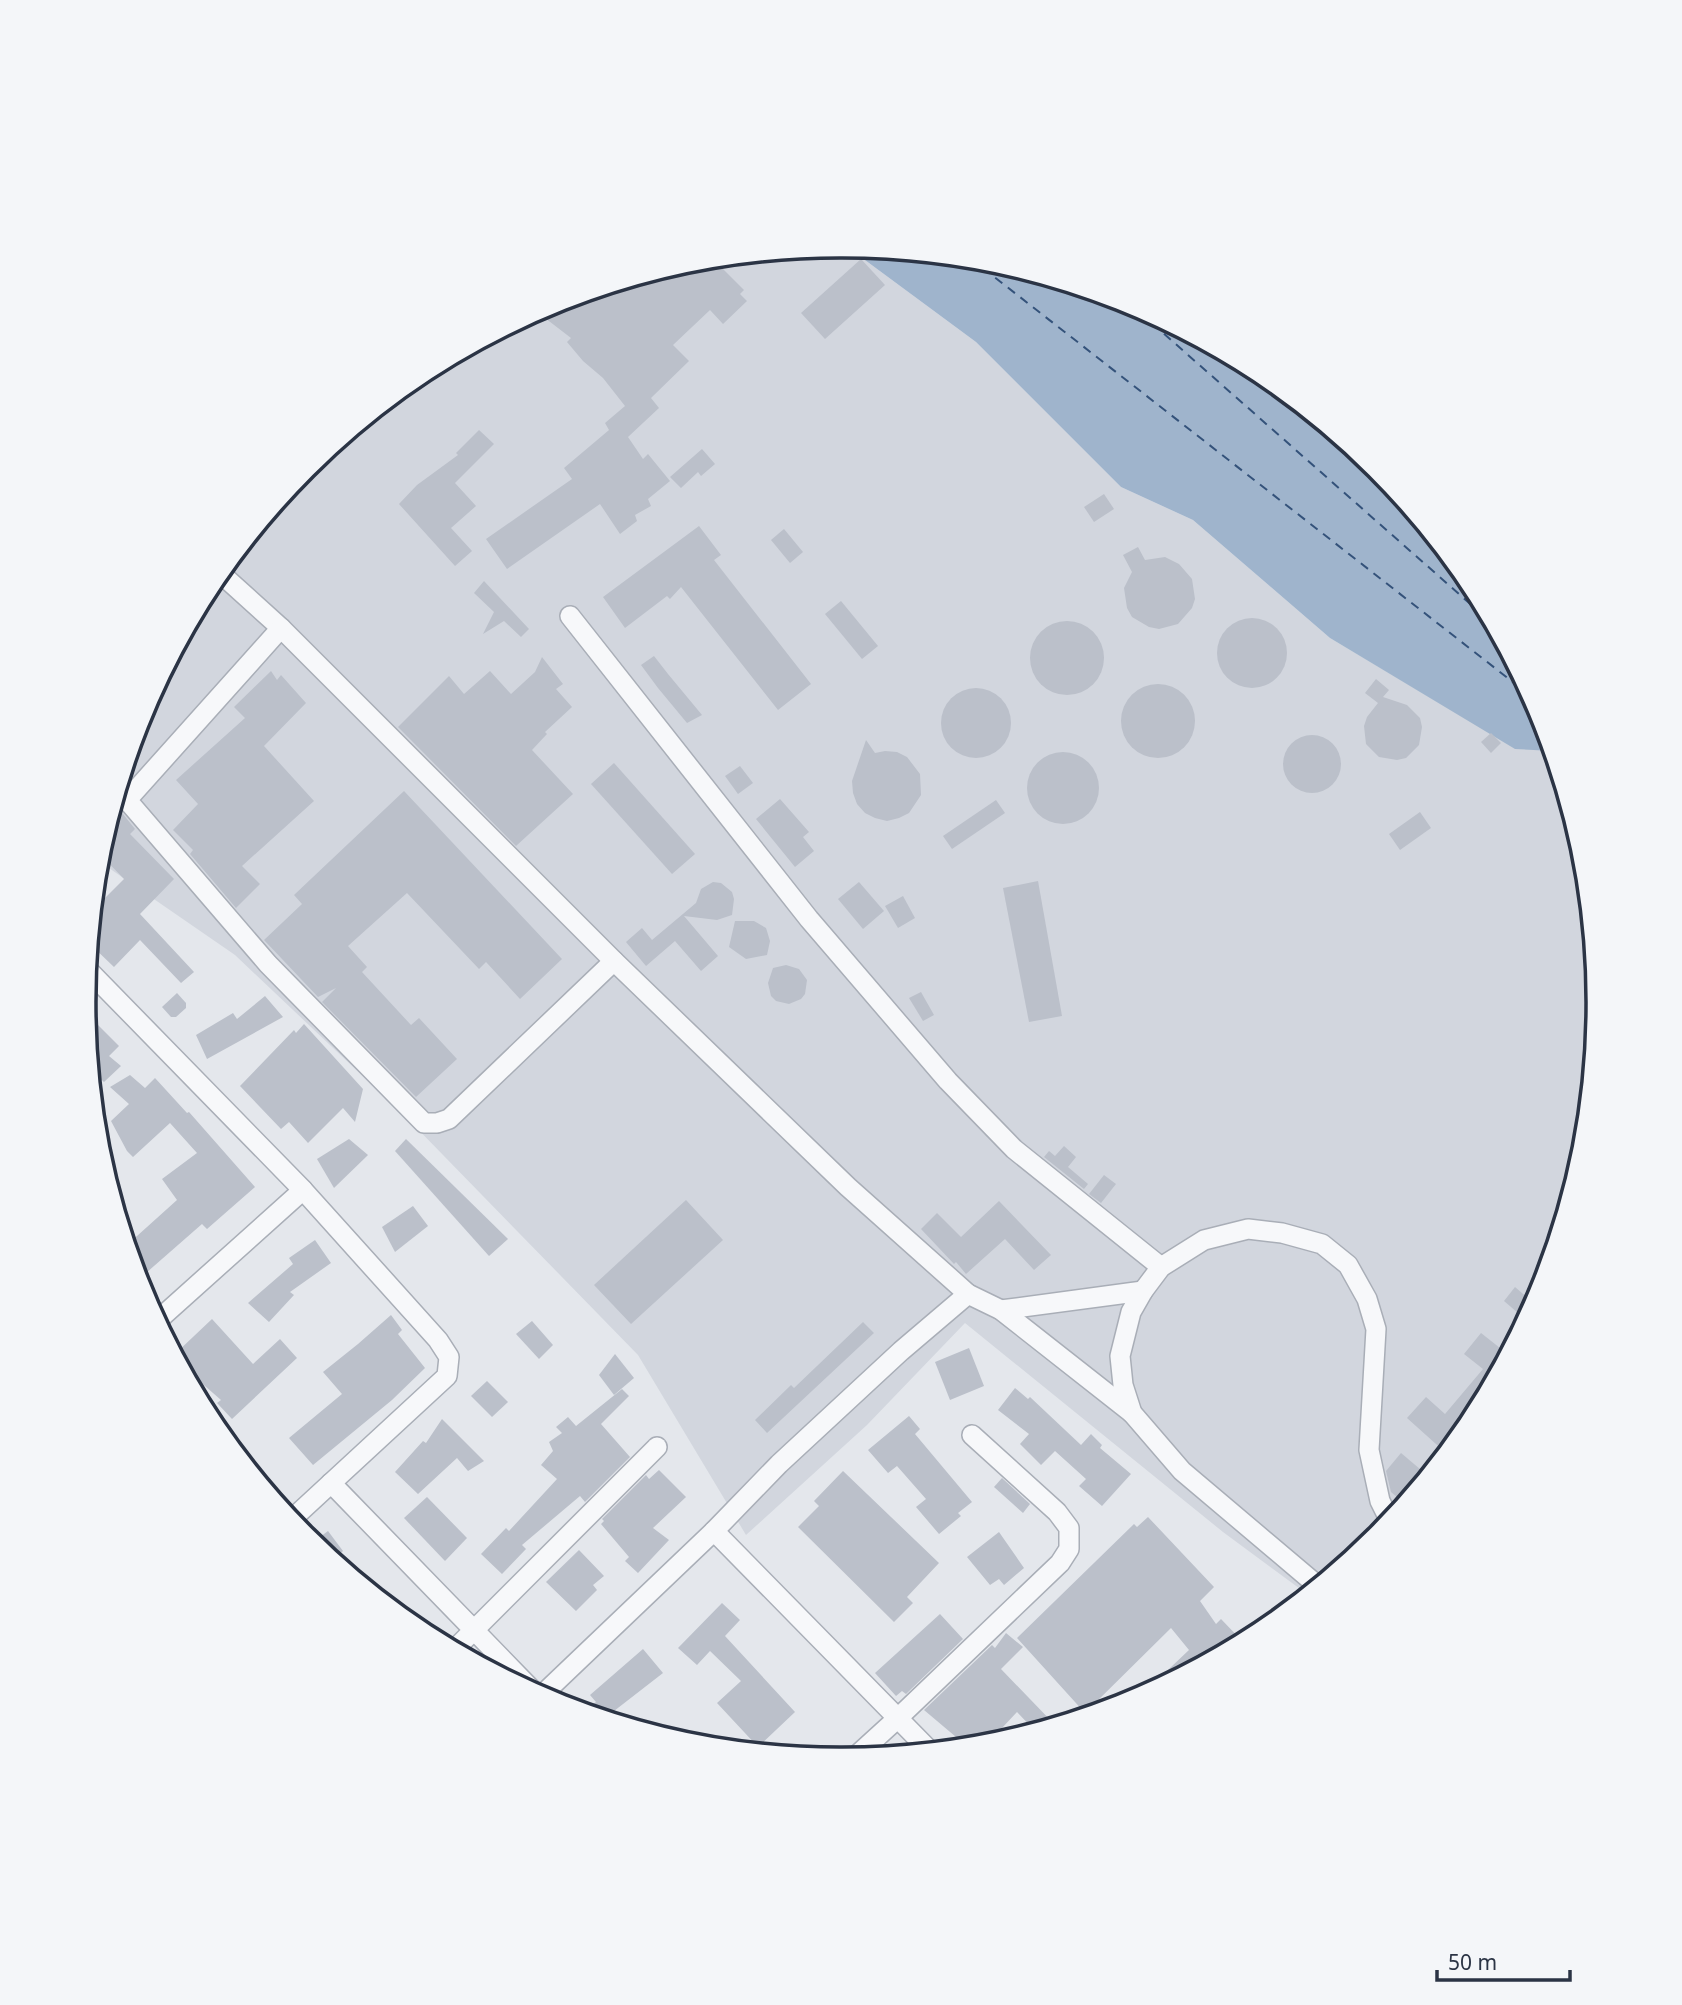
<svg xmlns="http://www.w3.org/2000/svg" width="1682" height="2005" font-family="'Noto Sans',sans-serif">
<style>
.built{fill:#d2d6de}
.water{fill:#9fb4cc}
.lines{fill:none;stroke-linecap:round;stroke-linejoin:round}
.ferry{stroke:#34527a;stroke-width:2;stroke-dasharray:9 7;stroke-linecap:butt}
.building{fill:#bbc0ca}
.minor-casing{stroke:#a9aeb7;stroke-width:22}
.minor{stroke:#f7f8fa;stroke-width:19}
.rim{fill:none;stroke:#2b3445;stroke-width:3.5}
</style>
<rect width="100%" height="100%" fill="#e4e7ec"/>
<path class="built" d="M841 246H846L976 342 1121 487 1193 520 1330 638 1515 748 1552 751 1584 855 1598 1003 1583 1151 1540 1293 1470 1423 1376 1538 1307 1594 1223 1532 965 1323 867 1425 746 1535 638 1355 406 1117 235 955 106 866 98 857 142 712 212 582 306 467 421 373 552 303 694 260Z"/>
<path class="water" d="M846 246 989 260 1131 303 1262 373 1377 468 1471 582 1541 713 1552 751 1515 749 1330 638 1193 520 1121 487 976 342Z"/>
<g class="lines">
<g class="ferry">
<path d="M970 258 1532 697"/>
<path d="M1128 302 1493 624"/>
</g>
</g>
<g class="building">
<path d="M712 258 744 290 740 294 747 301 723 324 710 310 673 345 689 361 651 398 659 408 628 437 643 459 648 454 670 481 648 499 651 506 635 515 637 521 620 534 600 504 507 569 486 539 572 479 564 468 609 430 605 423 625 406 603 378 583 361 567 342 571 338 545 318 567 298 694 260Z"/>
<path d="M861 259 885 285 825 339 801 313Z"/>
<path d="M479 430 494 444 455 483 476 506 451 528 472 551 455 566 399 504 417 485 458 455 456 453Z"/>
<path d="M702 449 715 464 701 476 698 472 681 488 670 477Z"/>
<path d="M1104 494 1114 509 1094 522 1084 507Z"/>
<path d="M699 526 721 555 714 560 811 684 778 710 681 587 670 599 667 596 625 628 603 597Z"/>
<path d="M784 529 803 552 790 563 771 540Z"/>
<path d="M1138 547 1145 560 1165 557 1179 564 1192 579 1195 599 1192 608 1178 624 1159 629 1149 627 1132 617 1127 608 1124 588 1132 572 1123 555Z"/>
<path d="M484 581 529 629 521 637 504 621 483 634 494 612 474 593Z"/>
<path d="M841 601 878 646 862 659 825 614Z"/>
<circle cx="1252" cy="653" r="35"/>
<circle cx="1067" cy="658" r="37"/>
<path d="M654 656 668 674 702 715 687 723 658 688 641 665Z"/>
<path d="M542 657 563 684 556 689 572 707 545 732 547 734 532 750 573 794 516 846 398 727 449 676 464 694 490 671 511 694 535 672Z"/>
<path d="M271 671 277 680 281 675 306 703 264 746 314 801 242 866 260 884 236 908 190 854 193 850 173 830 198 804 176 780 245 718 234 707Z"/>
<path d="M1376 679 1389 690 1383 697 1407 705 1420 718 1422 727 1419 745 1406 758 1397 760 1379 757 1366 744 1364 726 1367 717 1378 703 1365 693Z"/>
<circle cx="1158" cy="721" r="37"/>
<circle cx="976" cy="723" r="35"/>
<path d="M1491 733 1501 743 1491 753 1481 742Z"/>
<circle cx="1312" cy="764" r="29"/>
<path d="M866 740 875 753 885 751 897 752 907 757 920 774 921 795 909 813 899 818 887 821 875 818 865 813 857 804 853 793 852 781Z"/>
<circle cx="1063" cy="788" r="36"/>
<path d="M614 763 695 854 672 874 591 784Z"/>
<path d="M740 766 753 783 738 794 725 776Z"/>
<path d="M404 791 562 959 520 999 486 962 479 969 407 893 348 946 367 967 362 972 411 1025 419 1018 457 1059 416 1097 322 1002 336 988 318 997 264 940 302 904 294 895Z"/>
<path d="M780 799 809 832 803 837 814 851 795 867 756 819Z"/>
<path d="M996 800 1005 813 952 849 943 836Z"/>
<path d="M114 803 135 829 130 834 174 879 140 914 194 972 181 983 140 940 114 967 90 944 93 910 124 879 99 853Z"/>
<path d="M1420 812 1431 828 1400 850 1389 834Z"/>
<path d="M1038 881 1062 1016 1029 1022 1003 888Z"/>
<path d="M713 882 721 883 732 892 734 899 732 915 717 920 684 916 718 956 701 971 675 941 646 966 626 942 642 928 652 940 696 903 701 889Z"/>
<path d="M859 882 884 911 863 929 838 899Z"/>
<path d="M903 896 915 918 898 928 885 906Z"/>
<path d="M735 921H754L766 928 770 941 767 955 746 959 729 947Z"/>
<path d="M786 965 799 969 807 980 805 994 801 999 789 1004 776 1001 771 996 768 983 773 968Z"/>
<path d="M921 992 934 1015 923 1021 909 998Z"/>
<path d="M177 993 186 1003V1008L176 1017H171L162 1007Z"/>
<path d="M265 996 283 1017 207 1059 196 1035 233 1013 237 1019Z"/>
<path d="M85 1012 119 1046 109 1056 121 1066 104 1082 91 1070Z"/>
<path d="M304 1024 363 1089 355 1122 343 1108 308 1143 289 1122 281 1129 240 1086 294 1030 296 1033Z"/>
<path d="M130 1075 145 1088 155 1078 187 1113 189 1112 255 1187 207 1229 202 1224 138 1280 127 1245 177 1200 162 1179 197 1153 170 1123 133 1157 127 1151 111 1121 129 1104 110 1087Z"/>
<path d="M349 1139 368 1155 334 1188 317 1159Z"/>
<path d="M406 1139 508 1239 489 1256 395 1151Z"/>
<path d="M1064 1146 1076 1157 1068 1167 1088 1184 1084 1189 1044 1157 1049 1151 1055 1156Z"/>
<path d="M1104 1175 1116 1184 1101 1203 1089 1194Z"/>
<path d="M686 1200 723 1240 631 1324 594 1285Z"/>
<path d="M999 1201 1051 1255 1034 1270 1005 1239 966 1274 956 1262 954 1264 921 1229 937 1213 961 1237Z"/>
<path d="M413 1206 428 1226 395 1252 382 1227Z"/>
<path d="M315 1240 331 1263 290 1292 294 1295 269 1322 248 1303 293 1264 289 1258Z"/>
<path d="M1515 1287 1529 1299 1518 1313 1504 1301Z"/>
<path d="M391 1315 402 1330 398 1334 425 1368 392 1400 313 1465 289 1438 342 1394 323 1372 358 1344Z"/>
<path d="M212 1319 253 1364 280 1339 297 1358 232 1419 217 1403 221 1400 181 1365 175 1354Z"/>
<path d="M532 1321 553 1345 539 1359 516 1334Z"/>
<path d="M863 1322 874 1333 767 1433 755 1420 791 1385 794 1388Z"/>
<path d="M1481 1333 1500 1348 1508 1339 1513 1343 1470 1423 1446 1453 1407 1418 1426 1397 1445 1414 1483 1369 1464 1354Z"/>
<path d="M969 1348 984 1386 950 1400 935 1362Z"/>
<path d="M615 1354 634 1378 614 1395 599 1375Z"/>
<path d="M487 1381 508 1402 492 1417 471 1396Z"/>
<path d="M1015 1388 1028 1399 1030 1397 1081 1445 1091 1434 1102 1445 1100 1448 1131 1474 1102 1506 1079 1486 1086 1479 1055 1451 1041 1465 1020 1444 1029 1434 998 1410Z"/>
<path d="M622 1389 629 1396 601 1424 630 1457 585 1502 580 1496 522 1545 526 1549 502 1574 481 1554 506 1528 509 1531 557 1479 541 1465 553 1451 549 1442 562 1433 556 1427 568 1417 576 1426Z"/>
<path d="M909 1416 920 1429 915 1434 972 1502 958 1513 961 1516 939 1534 916 1507 926 1499 897 1466 888 1473 868 1450Z"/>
<path d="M442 1419 484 1461 468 1471 457 1458 418 1494 395 1472 423 1441 426 1443Z"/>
<path d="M1401 1453 1427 1475 1404 1503 1391 1492 1386 1471Z"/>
<path d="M659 1470 686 1497 653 1528 669 1540 638 1573 625 1561 629 1557 601 1524 604 1521 602 1519 646 1475 649 1479Z"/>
<path d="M843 1471 939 1563 907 1597 913 1603 894 1622 798 1527 819 1506 814 1501Z"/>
<path d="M1002 1478 1030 1504 1023 1513 994 1487Z"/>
<path d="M427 1497 467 1538 445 1561 404 1518Z"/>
<path d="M1148 1517 1214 1587 1200 1601 1216 1624 1221 1619 1243 1642 1153 1690 1151 1686 1189 1650 1171 1628 1085 1713 1017 1638 1134 1524 1137 1527Z"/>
<path d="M328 1531 343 1551 333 1560 312 1543Z"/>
<path d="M999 1532 1024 1568 1004 1585 999 1579 990 1585 967 1557Z"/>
<path d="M579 1550 604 1576 593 1585 597 1590 576 1611 546 1582Z"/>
<path d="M722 1603 740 1620 725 1636 795 1712 758 1747 717 1703 741 1681 710 1651 697 1665 678 1648Z"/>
<path d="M940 1614 963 1639 906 1694 902 1691 896 1696 875 1673Z"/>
<path d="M1006 1633 1023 1647 1001 1669 1055 1725 1035 1731 1017 1712 986 1745 945 1749 956 1737 924 1710 992 1645 995 1648Z"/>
<path d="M643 1649 663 1673 605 1718 584 1712 596 1702 590 1695Z"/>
</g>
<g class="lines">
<g class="minor-casing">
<g id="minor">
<path d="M219 572 281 628 614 961 848 1187 968 1294 1001 1310 1132 1413"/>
<path d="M570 616 809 919 948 1081 1014 1149 1161 1267"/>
<path d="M281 628 127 800 268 964 424 1123H437L449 1119 614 961"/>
<path d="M87 969 303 1190 438 1340 449 1357 447 1376 291 1520"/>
<path d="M1001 1310 1143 1291"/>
<path d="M157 1321 303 1190"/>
<path d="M331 1483 536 1694"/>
<path d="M714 1531 930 1751"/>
<path d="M1318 1586 1182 1471 1132 1413 1123 1385 1120 1356 1131 1312 1143 1291 1161 1267 1204 1240 1248 1229 1282 1233 1322 1244 1348 1265 1367 1299 1376 1329 1369 1450 1380 1501 1390 1521"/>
<path d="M454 1650 657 1447"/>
<path d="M541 1696 714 1531 779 1464 901 1351 968 1294"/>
<path d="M854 1758 899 1717 1060 1563 1069 1549V1528L1057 1512 972 1435"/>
</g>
</g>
<use href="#minor" class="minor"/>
</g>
<path d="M0 0H1682V2005H0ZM840 258H842A744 744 0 0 1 1586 1002V1003A744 744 0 0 1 842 1747H840A744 744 0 0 1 96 1003V1002A744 744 0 0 1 840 258Z" fill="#f4f6f9" fill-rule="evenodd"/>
<path class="rim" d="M840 258H842A744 744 0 0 1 1586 1002V1003A744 744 0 0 1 842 1747H840A744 744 0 0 1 96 1003V1002A744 744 0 0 1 840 258Z"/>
<path d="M1437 1970v10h133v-10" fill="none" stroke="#2b3445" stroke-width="3.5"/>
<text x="1448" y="1970" font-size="21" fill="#2b3445" stroke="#f4f6f9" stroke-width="5" paint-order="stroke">50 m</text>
</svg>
